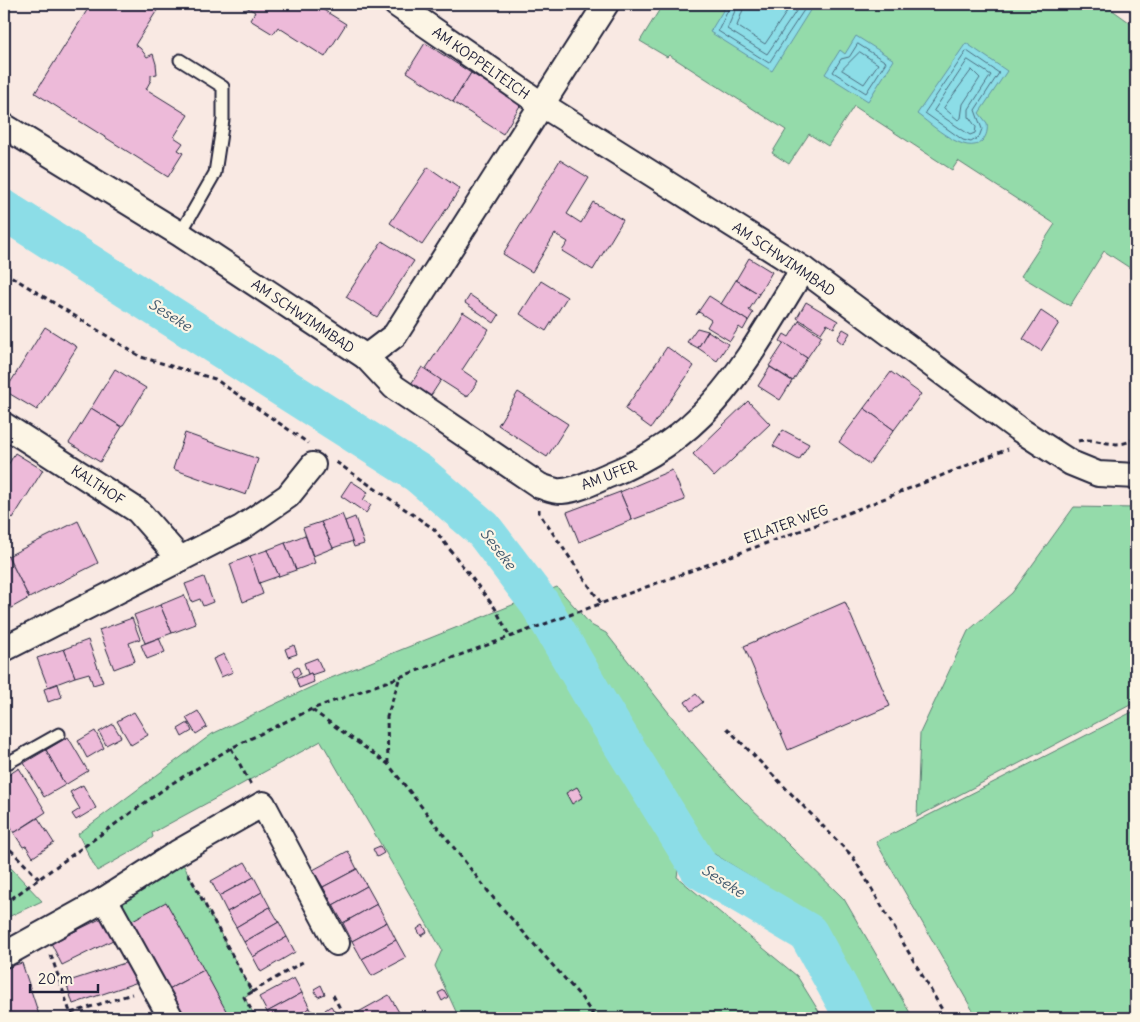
<svg xmlns="http://www.w3.org/2000/svg" width="1140" height="1022" font-family="Delius,sans-serif">
<style>
.green{fill:#94dbaa;stroke:#5b7e72}
.water{fill:#8cdde7;stroke:#6292a2}
.lines{fill:none;stroke-linecap:round;stroke-linejoin:round}
.shore{stroke:#4c6d80;stroke-width:1}
.river{stroke:#8cdde7;stroke-width:40}
.building{fill:#edbad9;stroke:#22223b}
.lane-casing{stroke:#22223b;stroke-width:15}
.street-casing{stroke:#22223b;stroke-width:28}
.path{stroke:#22223b;stroke-width:3;stroke-dasharray:5 4;stroke-linecap:butt}
.lane{stroke:#fcf5e5;stroke-width:11}
.street{stroke:#fcf5e5;stroke-width:24}
.labels{text-anchor:middle;stroke-width:4.5;stroke-linejoin:round;paint-order:stroke}
.street-label{font-size:14px;fill:#22223b;stroke:#fcf5e5}
.water-label{font-size:15px;font-style:italic;fill:#425a6f;stroke:#fcf5e5}
</style>
<rect width="100%" height="100%" fill="#f9e9e3"/>
<filter id="ink" filterUnits="userSpaceOnUse"><feTurbulence type="fractalNoise" baseFrequency=".02" numOctaves="2"/><feDisplacementMap in="SourceGraphic" scale="10" xChannelSelector="R" yChannelSelector="G"/><feConvolveMatrix kernelMatrix="1 2 1 2 8 2 1 2 1" color-interpolation-filters="sRGB"/></filter>
<g filter="url(#ink)">
<g class="green">
<path d="M663 4H1104L1136 27V272L1104 251 1070 306 1021 276 1055 224 958 161 952 170 854 106 828 146 809 134 789 164 772 153 786 130 669 55 667 57 640 41Z"/>
<path d="M1074 507 1136 508V702L917 817 920 733 968 631 1012 593Z"/>
<path d="M557 587 591 625 606 633 695 746 737 794 844 899 913 1018H875L818 918 706 849 686 818 677 877 797 976 823 1018H455L458 1016 435 966 442 950 321 741 152 833 153 837 138 848 97 871 78 834 212 734 326 680Z"/>
<path d="M1136 710V1018H977L876 842Z"/>
<path d="M177 853 252 992 244 997 256 1018H171L105 899Z"/>
<path d="M11 868 42 901 4 919V874Z"/>
</g>
<g class="water">
<path d="M727 4H814L772 71 710 32Z"/>
<path d="M856 36 894 60 868 101 825 74 840 50 845 54Z"/>
<path d="M966 43 1007 71 979 113 987 123C988 129 987 136 982 141 966 157 931 124 917 114Z"/>
</g>
<g class="lines">
<g class="shore">
<path d="M731 4 718 31 769 63 808 4"/>
<path d="M738 4 727 29 767 54 801 4"/>
<path d="M745 4 737 26 765 44 792 4"/>
<path d="M858 44 886 62 866 93 833 72 841 59 849 57Z"/>
<path d="M967 51 999 73 975 110 982 129 979 137 971 142 963 140 925 113Z"/>
<path d="M860 52 878 64 864 84 842 70Z"/>
<path d="M968 60 991 75 969 109V117L976 127 975 133 970 135 934 111Z"/>
<path d="M972 70 980 78 963 104 961 118 958 120 944 108Z"/>
</g>
<path class="river" d="M4 210 418 473 483 529 540 604 598 704 700 869 808 933 855 1018"/>
</g>
<g class="building">
<path d="M91 4H161L135 45 140 48 147 57 153 54 156 64 157 74 151 75V80L146 89 188 115 174 137 183 143 178 150 183 153 168 177 35 93Z"/>
<path d="M241 4H314L346 24 325 57 278 27 273 34 250 20 255 12Z"/>
<path d="M425 43 471 73 453 102 407 72Z"/>
<path d="M471 73 521 104 503 134 453 102Z"/>
<path d="M560 160 589 178 567 214 581 223 593 202 623 220 593 270 562 251 568 242 555 234 532 272 503 254Z"/>
<path d="M428 167 460 189 422 245 390 223Z"/>
<path d="M382 241 414 261 377 317 346 297Z"/>
<path d="M749 258 772 272 759 294 736 280Z"/>
<path d="M736 280 759 294 749 310 753 313 748 321 721 304Z"/>
<path d="M541 281 567 297 546 331 520 314Z"/>
<path d="M470 295 499 315 494 323 465 303Z"/>
<path d="M709 296 748 321 743 330 739 327 730 341 707 327 711 320 699 312 696 315Z"/>
<path d="M806 302 838 321 834 328 827 324 821 333 797 318Z"/>
<path d="M1041 311 1059 323 1041 351 1023 339Z"/>
<path d="M463 312 489 329 462 370 478 381 467 397 425 370Z"/>
<path d="M799 321 822 336 807 358 780 341 784 334 789 337Z"/>
<path d="M45 327 77 347 37 410 5 391Z"/>
<path d="M697 328 708 331 698 348 687 342Z"/>
<path d="M843 329 850 333 843 344 837 339Z"/>
<path d="M708 331 728 344 717 361 698 348Z"/>
<path d="M784 343 807 358 793 381 769 366Z"/>
<path d="M667 347 694 366 651 428 625 409Z"/>
<path d="M422 367 441 380 430 397 411 384Z"/>
<path d="M770 367 792 381 780 400 758 386Z"/>
<path d="M115 369 146 388 122 427 91 408Z"/>
<path d="M891 372 921 394 894 430 864 408Z"/>
<path d="M518 392 568 424 547 457 498 425Z"/>
<path d="M748 401 770 424 714 477 693 454Z"/>
<path d="M91 408 122 427 100 462 69 443Z"/>
<path d="M864 408 894 430 869 464 839 442Z"/>
<path d="M783 430 809 444 799 460 773 446Z"/>
<path d="M185 433 258 459 246 495 173 469Z"/>
<path d="M15 453 43 470 13 518 4 512V472Z"/>
<path d="M672 470 685 500 632 520 620 492Z"/>
<path d="M351 481 368 492 363 500 371 505 366 513 341 496Z"/>
<path d="M620 492 632 520 579 542 567 512Z"/>
<path d="M342 514 353 541 333 548 321 522Z"/>
<path d="M355 517 364 544 354 547 345 521Z"/>
<path d="M78 521 98 563 29 598 8 556Z"/>
<path d="M321 522 333 548 313 556 303 528Z"/>
<path d="M305 535 315 563 296 570 285 543Z"/>
<path d="M285 543 296 570 279 576 267 550Z"/>
<path d="M267 550 279 576 259 583 250 556Z"/>
<path d="M8 556 29 598 4 612V558Z"/>
<path d="M250 556 263 594 243 602 230 564Z"/>
<path d="M204 577 213 602 203 606 200 599 192 602 185 584Z"/>
<path d="M184 595 196 624 172 633 160 605Z"/>
<path d="M845 602 890 706 788 750 744 646Z"/>
<path d="M160 605 172 633 145 643 134 615Z"/>
<path d="M132 618 140 639 129 643 135 661 114 669 99 630Z"/>
<path d="M159 638 165 652 147 659 141 645Z"/>
<path d="M88 640 103 682 93 685 89 673 75 677 64 649Z"/>
<path d="M294 645 297 654 288 657 285 649Z"/>
<path d="M64 649 75 677 48 687 37 658Z"/>
<path d="M224 654 233 672 221 677 213 659Z"/>
<path d="M317 658 323 671 311 675V673L308 674 304 663Z"/>
<path d="M298 667 301 674 295 677 292 670Z"/>
<path d="M311 673 314 682 299 688 296 679Z"/>
<path d="M58 684 62 697 48 702 44 689Z"/>
<path d="M696 694 703 702 691 711 685 702Z"/>
<path d="M198 711 207 727 196 734 186 718Z"/>
<path d="M134 712 148 735 131 745 117 721Z"/>
<path d="M188 723 192 731 182 737 178 729Z"/>
<path d="M113 724 121 737 106 745 99 732Z"/>
<path d="M95 731 104 748 87 758 78 741Z"/>
<path d="M68 737 88 771 65 785 46 750Z"/>
<path d="M46 750 65 785 44 797 24 763Z"/>
<path d="M19 768 46 812 14 833 4 816V778Z"/>
<path d="M83 785 96 808 76 820 72 814 80 809 70 792Z"/>
<path d="M577 787 583 797 572 804 566 793Z"/>
<path d="M38 818 54 843 33 857 26 846 23 847 14 833Z"/>
<path d="M380 846 384 853 377 857 373 849Z"/>
<path d="M348 851 357 869 323 887 313 870Z"/>
<path d="M245 862 254 877 219 896 211 881Z"/>
<path d="M357 869 367 886 333 905 323 887Z"/>
<path d="M254 877 262 892 227 912 219 896Z"/>
<path d="M367 886 377 904 343 923 333 905Z"/>
<path d="M262 892 270 907 236 927 227 912Z"/>
<path d="M166 902 204 970 167 990 129 922Z"/>
<path d="M377 904 387 922 352 941 343 923Z"/>
<path d="M270 907 279 922 244 942 236 927Z"/>
<path d="M104 917 115 939 62 965 51 943Z"/>
<path d="M279 922 287 937 253 957 244 942Z"/>
<path d="M387 922 396 940 362 959 352 941Z"/>
<path d="M423 925 427 932 421 936 417 929Z"/>
<path d="M287 937 295 952 261 972 253 957Z"/>
<path d="M396 940 406 958 372 976 362 959Z"/>
<path d="M131 961 138 982 73 1004 66 982Z"/>
<path d="M22 963 40 1018H4V968Z"/>
<path d="M204 970 230 1018H183L167 990Z"/>
<path d="M294 978 302 993 267 1012 259 997Z"/>
<path d="M321 985 325 994 318 997 314 989Z"/>
<path d="M444 990 448 997 442 1001 438 993Z"/>
<path d="M302 993 310 1008 292 1018H271L267 1012Z"/>
<path d="M389 995 400 1014 392 1018H357L355 1014Z"/>
<path d="M331 1006 336 1014 329 1018 325 1010Z"/>
<path d="M310 1008 316 1018H292Z"/>
</g>
<g class="lines">
<g class="lane-casing">
<g id="lane">
<path d="M180 234 215 173 223 120V87L180 60"/>
<path d="M4 765 59 734"/>
</g>
</g>
<g class="street-casing">
<g id="street">
<path d="M396 4 541 104 803 269 1017 428 1071 463 1098 474 1136 476"/>
<path d="M4 126 180 234 366 357 394 387 540 486C547 488 556 492 562 491 578 490 595 481 609 475 712 435 748 357 803 269"/>
<path d="M366 357 395 335 606 4"/>
<path d="M4 425 138 511 180 559"/>
<path d="M4 649 241 528 288 496 313 465"/>
<path d="M105 899 171 1018"/>
<path d="M4 955 105 899 177 853 263 804 337 943"/>
</g>
</g>
<g class="path">
<path d="M4 272 141 357 215 379 308 443"/>
<path d="M1078 441C1100 436 1114 452 1136 438"/>
<path d="M336 462 434 529 495 608 510 637"/>
<path d="M539 509V513L601 603"/>
<path d="M312 710 388 764 495 900 581 997 595 1018"/>
<path d="M727 728 853 857 947 1018"/>
<path d="M231 748 251 785"/>
<path d="M388 764 387 717 399 680"/>
<path d="M4 843 39 879"/>
<path d="M188 873 252 992 244 997 256 1018"/>
<path d="M4 904 171 784 231 748 312 709 838 517 1008 449"/>
<path d="M51 955 72 1018"/>
<path d="M252 992 306 960"/>
<path d="M333 995 345 1018"/>
<path d="M71 1013 132 994"/>
</g>
<use href="#lane" class="lane"/>
<use href="#street" class="street"/>
</g>
</g>
<g class="labels">
<g class="street-label">
<text transform="translate(481 63) rotate(35)" y="5">AM KOPPELTEICH</text>
<text transform="translate(784 259) rotate(34)" y="5">AM SCHWIMMBAD</text>
<text transform="translate(303 316) rotate(34)" y="5">AM SCHWIMMBAD</text>
<text transform="translate(609 475) rotate(-21)" y="5">AM UFER</text>
<text transform="translate(98 485) rotate(33)" y="5">KALTHOF</text>
<text transform="translate(786 524) rotate(-20)" y="5">EILATER WEG</text>
</g>
<g class="water-label">
<text transform="translate(170 315) rotate(32)" y="5">Seseke</text>
<text transform="translate(498 549) rotate(52)" y="5">Seseke</text>
<text transform="translate(723 881) rotate(33)" y="5">Seseke</text>
</g>
</g>
<rect width="1140" height="1022" fill="none" stroke="#fcf5e5" stroke-width="20"/>
<rect x="10" y="10" width="1120" height="1002" fill="none" stroke="#22223b" stroke-width="2" filter="url(#ink)"/>
<path d="M30 984v8h68v-8" fill="none" stroke="#22223b" stroke-width="2.5"/>
<text x="38" y="984" font-size="15" fill="#22223b" stroke="#fcf5e5" stroke-width="4" paint-order="stroke">20 m</text>
</svg>
